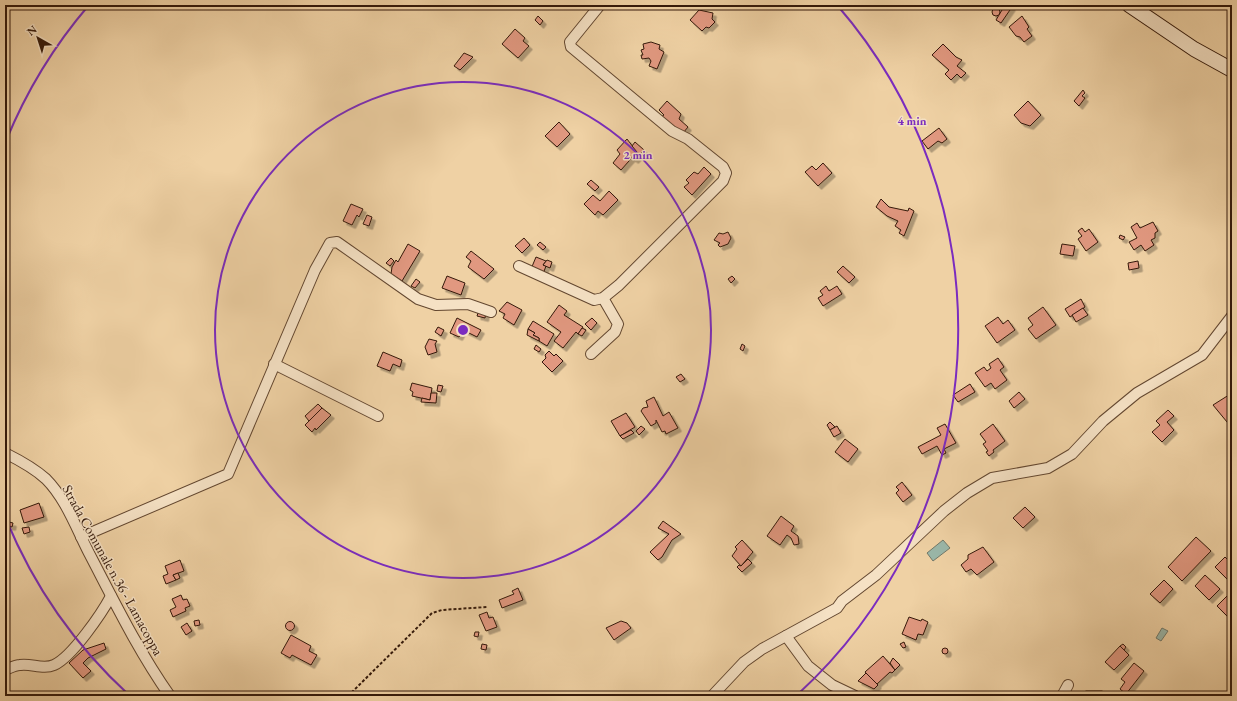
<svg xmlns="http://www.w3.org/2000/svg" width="1237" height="701" font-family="'EB Garamond',serif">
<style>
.water{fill:#9ab7a9;stroke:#717869}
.building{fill:#e19880;stroke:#34190a;filter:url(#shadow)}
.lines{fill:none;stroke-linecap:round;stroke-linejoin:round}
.street-casing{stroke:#634730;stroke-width:12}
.secondary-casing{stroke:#34190a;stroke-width:16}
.path{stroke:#34190a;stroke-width:2;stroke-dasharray:3 2;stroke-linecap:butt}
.street{stroke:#f5e1c4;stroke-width:10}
.secondary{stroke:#f5e1c4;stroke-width:14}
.ring{fill:none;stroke:#7b2cbf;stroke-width:2}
.labels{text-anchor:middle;stroke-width:3;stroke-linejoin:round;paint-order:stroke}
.street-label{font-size:14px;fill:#34190a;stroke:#f5e1c4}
.centre{fill:#7b2cbf;stroke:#f5e1c4;stroke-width:2}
.ring-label{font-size:12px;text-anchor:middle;font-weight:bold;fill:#7b2cbf;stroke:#f5e1c4;stroke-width:3;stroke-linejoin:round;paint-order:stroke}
</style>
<defs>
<filter id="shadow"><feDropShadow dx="3.5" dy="3.5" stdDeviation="0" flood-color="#0004"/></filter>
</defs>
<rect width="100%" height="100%" fill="#efd1a4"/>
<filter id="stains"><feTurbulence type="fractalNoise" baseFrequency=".005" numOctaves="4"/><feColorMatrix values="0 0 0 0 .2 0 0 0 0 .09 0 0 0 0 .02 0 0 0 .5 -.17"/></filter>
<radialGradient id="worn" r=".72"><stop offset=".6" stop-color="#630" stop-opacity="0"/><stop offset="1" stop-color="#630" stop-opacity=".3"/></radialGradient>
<g class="water">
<path d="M943 540 950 548 933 561 927 553Z"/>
<path d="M1162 628 1168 631 1161 641 1156 638Z"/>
</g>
<g class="building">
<path d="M995 5H1008L1012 7 1001 23 996 20 1002 10Z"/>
<circle cx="996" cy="12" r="4"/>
<path d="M699 10 713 13 712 19 715 22 709 28 706 27 702 31 690 20Z"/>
<path d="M538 16 543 21 540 25 535 20Z"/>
<path d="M1022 16 1029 27 1027 29 1032 36 1024 42 1020 37 1016 36 1009 27Z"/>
<path d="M515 29 525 38 523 41 529 46 518 58 502 44Z"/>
<path d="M651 42 660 45 659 49 664 52 657 69 649 66 651 61 649 58 642 59 641 55H643L641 50 644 49 643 44Z"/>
<path d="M943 44 956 57 962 60 957 66 966 73 961 78 957 74 951 80 945 74 949 70 932 55Z"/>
<path d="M464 53 473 57 460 70 454 66Z"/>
<path d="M1083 90 1085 93 1082 96 1085 98 1079 106 1074 101Z"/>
<path d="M667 101 681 114 679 119 688 127 683 133 661 117 664 115 659 110Z"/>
<path d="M1028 101 1041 115 1030 126 1021 123 1014 115Z"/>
<path d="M559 122 570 134 557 147 545 136Z"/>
<path d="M939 128 947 139 942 143 938 141 928 149 922 141Z"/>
<path d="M627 139 637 152 621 170 613 163 620 154 617 150Z"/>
<path d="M635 142 644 150 635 160 632 158 637 152 632 146Z"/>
<path d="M823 163 832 173 818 186 805 172 812 166 816 170Z"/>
<path d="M704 167 711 174 692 195 684 187 689 183 686 180 694 172 698 174Z"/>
<path d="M591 180 599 187 595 191 587 184Z"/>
<path d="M609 191 618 200 603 215 598 211 595 215 584 204 593 195 600 201Z"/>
<path d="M881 199 889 207 908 211 909 208 914 211 904 236 899 233 901 230 895 226 898 221 887 216 876 207Z"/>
<path d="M351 204 363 209 359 217 357 215 352 225 343 221Z"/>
<path d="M367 215 372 217 369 226 363 224Z"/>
<path d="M1153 222 1158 231 1155 233V238L1151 240 1154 245 1145 251 1141 245 1134 250 1129 242 1137 238 1131 227 1137 223 1140 228Z"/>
<path d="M1082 228 1085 232 1089 229 1098 242 1086 251 1078 239 1082 236 1078 231Z"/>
<path d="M728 232 731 238 728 244 720 247 718 245 720 243 714 240 719 233 723 234Z"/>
<path d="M1120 235 1125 237 1123 240 1119 238Z"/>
<path d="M524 238 530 245 522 253 515 246Z"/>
<path d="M540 242 546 247 543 250 537 245Z"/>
<path d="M408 244 420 251 402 281 391 274 392 267 396 260 398 262Z"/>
<path d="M1062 244 1075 246 1073 256 1060 254Z"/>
<path d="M471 251 494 269 484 279 468 267 471 261 466 257Z"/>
<path d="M536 257 546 261 543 265 546 266 543 274 531 269Z"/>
<path d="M391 258 394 261 390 266 386 263Z"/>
<path d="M547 260 552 262 550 268 543 265Z"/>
<path d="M1138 261 1139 268 1129 270 1128 263Z"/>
<path d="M843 266 855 277 849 283 837 272Z"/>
<path d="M447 276 465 283 461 295 442 288Z"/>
<path d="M732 276 735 279 731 283 728 279Z"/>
<path d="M416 279 420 282 415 288 411 286Z"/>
<path d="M826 286 829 291 837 286 842 294 823 306 818 298 823 295 820 291Z"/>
<path d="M1081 299 1085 307 1070 317 1065 309Z"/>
<path d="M507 302 522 310 514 325 503 318 505 314 499 311Z"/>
<path d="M559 305 567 311 564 315 583 327 578 334 576 332 563 348 554 341 561 332 547 322Z"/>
<path d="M1043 307 1056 325 1036 339 1028 329 1033 325 1028 318Z"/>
<path d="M1083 308 1088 315 1076 322 1072 315Z"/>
<path d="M479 310 486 312 485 318 477 316Z"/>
<path d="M998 317 1003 324 1008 320 1015 330 997 343 985 326Z"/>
<path d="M457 318 481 330 477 337 463 330 459 337 450 333Z"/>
<path d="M592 318 597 323 591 330 585 324Z"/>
<path d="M533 321 554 334 547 346 539 341V338L533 335 535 333 528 329Z"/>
<path d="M438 327 444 330 441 336 435 332Z"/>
<path d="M582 328 586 330 582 336 578 334Z"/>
<path d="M528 329 535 333 533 335 539 338V341L527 335Z"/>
<path d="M429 339 437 341 435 344 437 352 428 355 425 347Z"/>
<path d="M742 344 745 346 743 351 740 349Z"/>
<path d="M536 345 541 349 539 352 534 349Z"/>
<path d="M549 351 554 356 556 354 563 361 552 372 542 362 546 358 545 355Z"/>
<path d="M383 352 402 360 400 367 393 364 390 371 377 366Z"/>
<path d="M998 358 1004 367 1000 370 1007 380 995 389 991 383 985 387 975 373 984 367 987 371 991 368 989 364Z"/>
<path d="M681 374 685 379 680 382 676 377Z"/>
<path d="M412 383 432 388 430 400 412 396 413 392 410 390Z"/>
<path d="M970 384 975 392 958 402 953 395Z"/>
<path d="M438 385 443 386 441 392 437 391Z"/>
<path d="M1019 392 1025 399 1014 408 1009 401Z"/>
<path d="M431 393H437L436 403 421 402 422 398 430 400Z"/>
<path d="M1232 393V428L1213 405Z"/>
<path d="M654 397 663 416 669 412 678 428 666 434 665 431 662 432 656 420V423L651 426 641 411 643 408 648 407 646 401Z"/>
<path d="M318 404 322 408 309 421 305 416Z"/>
<path d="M322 408 331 415 316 430 315 428 312 432 305 425Z"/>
<path d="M1168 410 1174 416 1167 422 1174 430 1162 442 1152 432 1160 425 1156 421Z"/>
<path d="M626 413 635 427 620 436 611 421Z"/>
<path d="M830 422 835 427 830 430 827 425Z"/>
<path d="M945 424 956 443 944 449 946 453 942 455 937 446 922 454 918 447 941 435 937 428Z"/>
<path d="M993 424 1005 441 993 450 994 452 989 456 986 452 988 451 983 444 986 442 980 434Z"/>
<path d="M641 426 645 429 639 435 636 431Z"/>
<path d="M837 426 841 433 834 437 830 430Z"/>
<path d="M631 430 634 433 623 439 620 436Z"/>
<path d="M845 439 858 449 848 462 835 452Z"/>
<path d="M902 482 912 495 903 502 896 493 899 490 896 487Z"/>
<path d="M39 503 44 517 24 523 20 510Z"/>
<path d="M1025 507 1035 517 1023 528 1013 518Z"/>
<path d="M781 516 794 526 791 531 798 536 799 544 794 545 791 538 787 535 780 545 767 536Z"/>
<path d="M663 521 681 534 672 540 662 557 658 560 650 552 669 534 658 528Z"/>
<path d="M9 522 13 523 12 527 8 526Z"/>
<path d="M29 527 30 532 24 534 22 528Z"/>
<path d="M1196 537 1211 551 1182 581 1168 567Z"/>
<path d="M742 540 753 552 741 566 732 556 737 549 735 547Z"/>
<path d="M983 547 994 562 977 575 971 569 966 572 961 565 968 559V555Z"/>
<path d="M1225 557 1232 564V578L1229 581 1215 567Z"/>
<path d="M748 559 752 563 742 572 737 567 739 565 741 566Z"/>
<path d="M180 560 184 571 173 575 176 580 166 584 163 576 168 574 165 566Z"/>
<path d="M178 573 180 578 176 580 173 575Z"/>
<path d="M1205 575 1220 589 1209 600 1195 586Z"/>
<path d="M1164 580 1173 589 1160 603 1150 594Z"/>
<path d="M518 588 523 600 502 608 499 600 514 594 512 591Z"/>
<path d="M1232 591V617L1230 619 1217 606Z"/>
<path d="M181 595 183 600 187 599 190 606 185 608 186 611 173 617 170 610 176 607 172 599Z"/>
<path d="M487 612 489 618 493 617 497 627 486 631 479 615Z"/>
<path d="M909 617 921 621 922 619 928 622 923 635 918 634 916 640 902 634Z"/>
<path d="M199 620 200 625 195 626 194 621Z"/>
<path d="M621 621 627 623 631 628 614 640 606 628Z"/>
<circle cx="290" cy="626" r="4.5"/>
<path d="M187 623 192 631 186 635 181 627Z"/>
<path d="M475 632H479L478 637 474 636Z"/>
<path d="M291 635 311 646 309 651 317 655 311 665 292 655 290 658 281 653Z"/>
<path d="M904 642 906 647 903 648 900 644Z"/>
<path d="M104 643 106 649 88 658 83 663 91 671 83 678 69 663 83 650Z"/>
<path d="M482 644 487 645 486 650 481 649Z"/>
<path d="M1123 644 1126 647 1124 650 1120 646Z"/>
<path d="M1120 646 1129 655 1114 670 1105 662Z"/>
<circle cx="945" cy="651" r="3"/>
<path d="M883 656 895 670 892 673 890 672 876 685 865 672Z"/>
<path d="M893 658 900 665 895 670 890 663Z"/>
<path d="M1134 663 1144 671 1126 694 1120 689 1125 682 1121 679Z"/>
<path d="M866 673 878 685 874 689 858 681Z"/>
<rect x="1086" y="691" width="16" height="5"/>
</g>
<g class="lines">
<g class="street-casing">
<g id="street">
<path d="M519 266 594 300 603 298 619 285 723 181 726 173 723 167 688 139 672 131 571 47 570 42 600 5"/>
<path d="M591 354 615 332 618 324 603 298"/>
<path d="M274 364 378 416"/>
<path d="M5 453C19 460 34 468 46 479 66 499 77 530 90 555 115 603 139 652 170 696"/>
<path d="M81 537 228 474 315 270 330 243 337 242 418 299 436 305 468 304 491 312"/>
<path d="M786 636 808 666 832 685 855 696"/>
<path d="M5 670C10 668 15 665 20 665 31 663 43 670 54 665 72 657 102 613 111 596"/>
<path d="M712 696 744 662 762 649 837 608 842 601 876 575 944 511 967 493 992 478 1048 468 1072 454 1103 421 1137 393 1202 355 1232 316"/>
<path d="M1062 696 1068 685"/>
</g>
</g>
<g class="secondary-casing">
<path id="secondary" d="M1129 5 1194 49 1232 70"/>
</g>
<path class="path" d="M348 696 432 613 442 610 487 607"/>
<use href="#street" class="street"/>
<use href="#secondary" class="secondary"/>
</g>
<g class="ring">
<circle cx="463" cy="330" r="248"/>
<path d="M129 695A495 495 0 0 1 6 519M6 141A495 495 0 0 1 89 5M837 5A495 495 0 0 1 797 695"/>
</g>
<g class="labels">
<g class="street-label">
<text transform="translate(113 570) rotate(61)" y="5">Strada Comunale n.36 - Lamacoppa</text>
</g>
</g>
<circle cx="463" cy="330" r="6" class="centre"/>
<g class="ring-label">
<text x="912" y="125">4 min</text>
<text x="638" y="159">2 min</text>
</g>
<rect width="1237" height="701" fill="none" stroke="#efd1a4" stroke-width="20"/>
<rect x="6" y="6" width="1225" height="689" fill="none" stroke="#34190a" stroke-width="2"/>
<rect x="10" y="10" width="1217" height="681" fill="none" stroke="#34190a"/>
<g transform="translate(38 38) rotate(321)" stroke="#f5e1c4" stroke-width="3" paint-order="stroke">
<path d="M0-3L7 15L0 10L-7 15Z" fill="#34190a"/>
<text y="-6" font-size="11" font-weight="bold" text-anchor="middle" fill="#34190a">N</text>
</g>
<rect width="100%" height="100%" filter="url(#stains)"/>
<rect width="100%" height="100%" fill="url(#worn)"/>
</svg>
